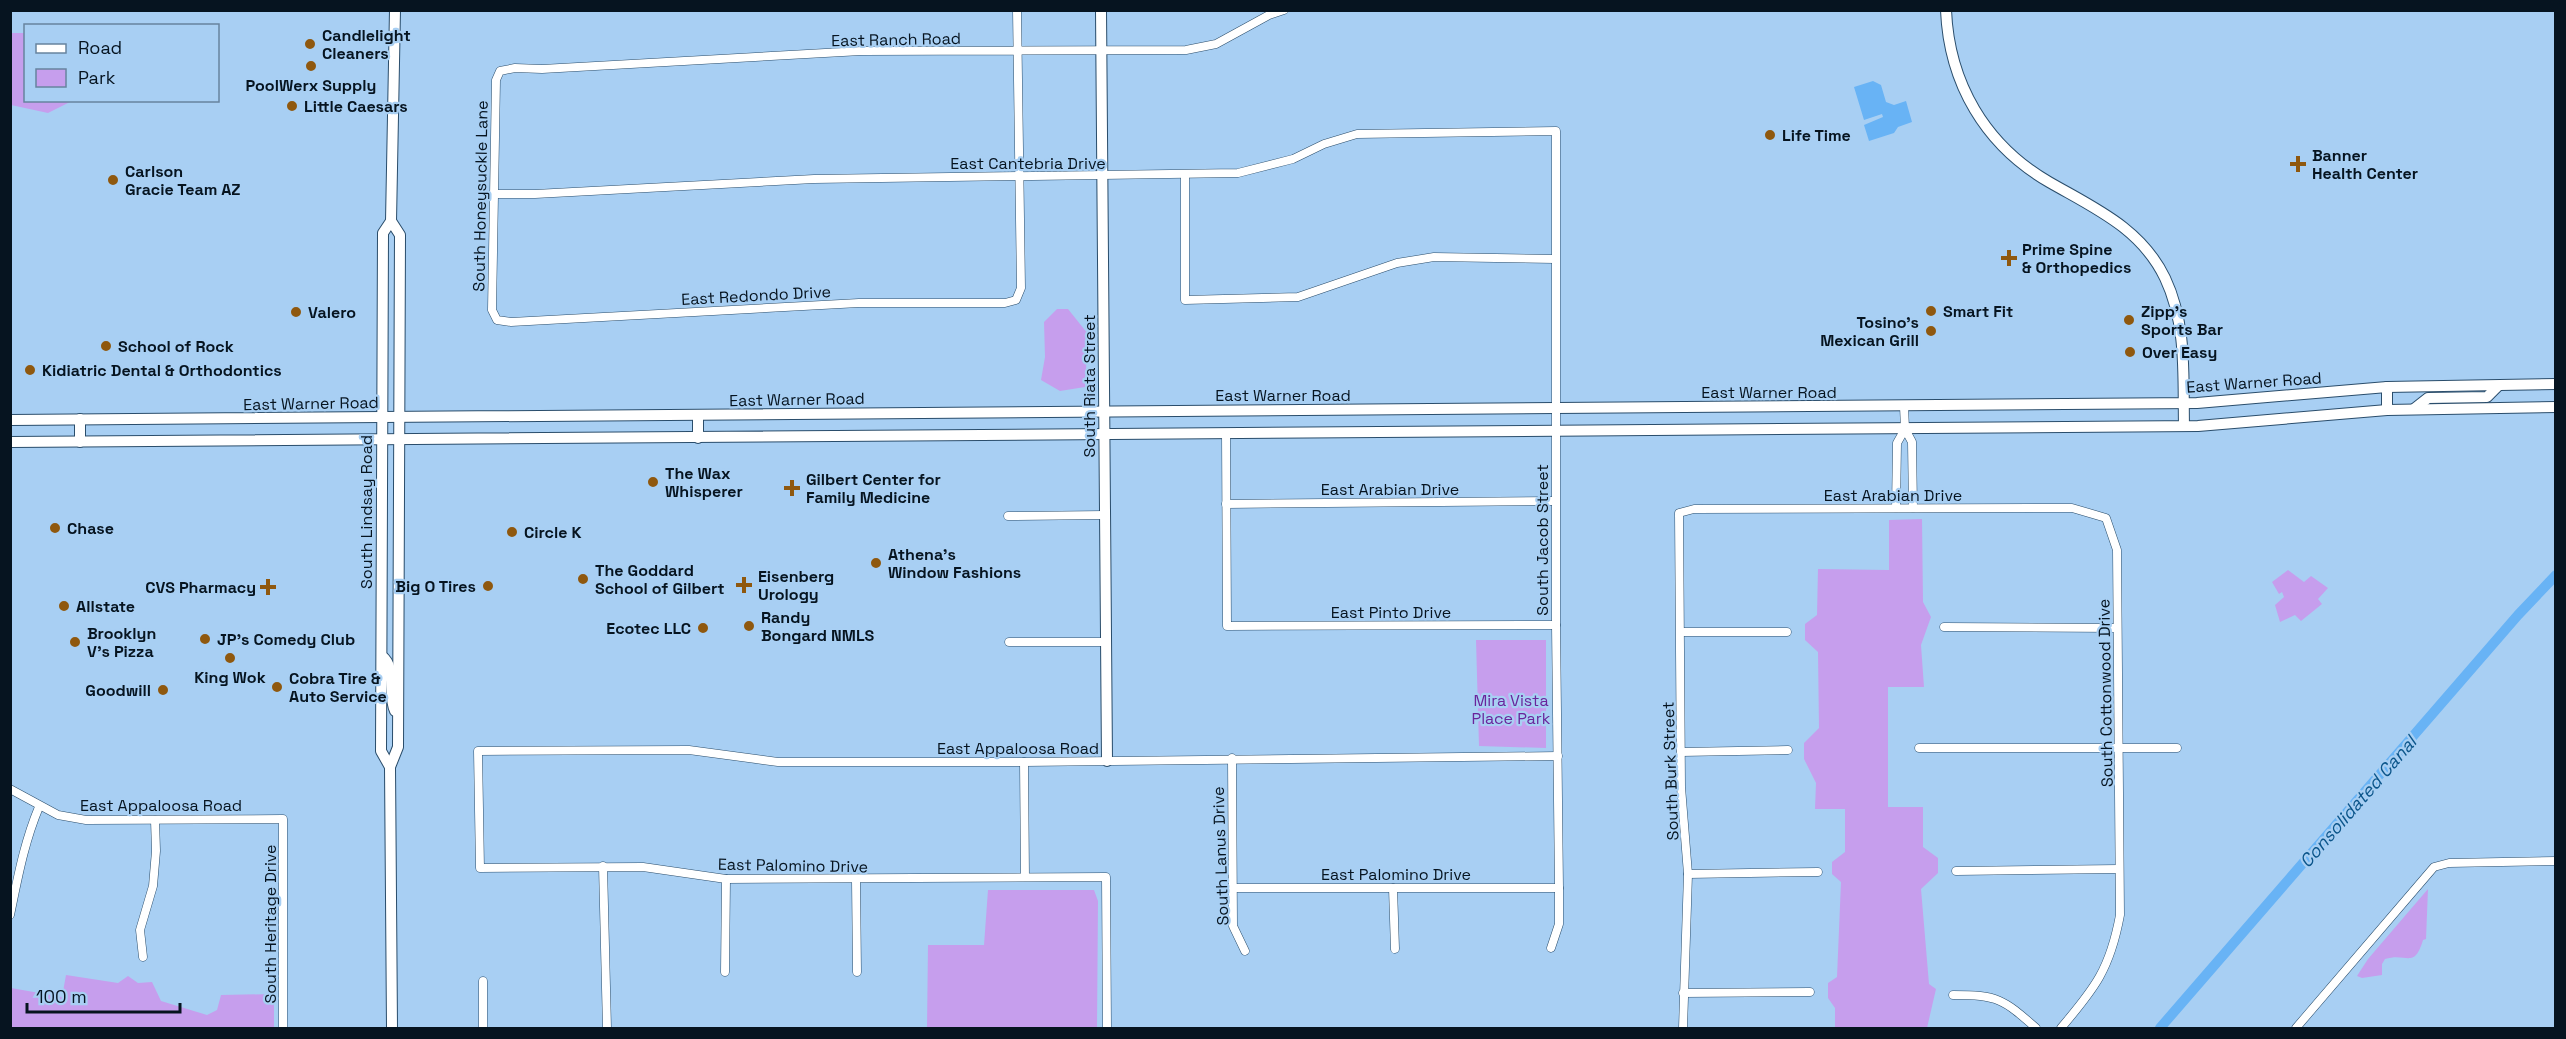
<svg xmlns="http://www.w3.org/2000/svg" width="2566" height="1039" font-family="'Space Grotesk',sans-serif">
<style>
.green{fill:#c69eed}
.water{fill:#68b3f5}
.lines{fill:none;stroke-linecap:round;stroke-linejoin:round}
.canal{stroke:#68b3f5;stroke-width:10}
.minor-casing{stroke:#2a4d6b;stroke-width:9}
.tertiary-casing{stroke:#2a4d6b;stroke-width:12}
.secondary-casing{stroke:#2a4d6b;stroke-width:12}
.minor{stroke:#fff;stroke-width:8}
.tertiary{stroke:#fff;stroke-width:10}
.secondary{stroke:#fff;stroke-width:10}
.poi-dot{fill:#8f580e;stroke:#a8cff3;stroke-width:2}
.labels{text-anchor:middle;stroke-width:4.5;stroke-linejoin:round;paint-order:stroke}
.poi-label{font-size:16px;font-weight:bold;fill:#061420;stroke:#a8cff3;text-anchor:start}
.street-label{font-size:16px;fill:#061420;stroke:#a8cff3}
.park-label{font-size:16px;fill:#6a249b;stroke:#a8cff3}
.water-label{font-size:18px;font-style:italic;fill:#0b558a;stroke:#a8cff3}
</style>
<rect width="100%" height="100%" fill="#a8cff3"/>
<g class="green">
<path d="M10 33H25L26 100 72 101 48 113 11 105Z"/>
<path d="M1057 309H1068L1088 334 1085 387 1060 391 1041 380 1045 357 1044 322Z"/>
<path d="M1922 519 1923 602 1931 617 1921 645 1924 687H1888V807H1923V847L1938 858V873L1921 889 1929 984 1936 989 1927 1028H1835V1008L1828 998V983L1837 977 1841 882 1832 874V862L1845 852V809H1815L1816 783 1804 759V743L1819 728 1818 652 1805 640V624L1817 615 1818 569 1889 570V520Z"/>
<path d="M2288 570 2304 582 2311 576 2328 588 2318 599 2322 604 2301 621 2295 615 2280 622 2275 605 2284 597 2282 592 2279 594 2272 582Z"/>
<path d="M1476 640H1546V748L1479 746Z"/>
<path d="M2428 889 2426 939 2423 940C2414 970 2407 952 2385 959L2382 964V975L2362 978 2357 976 2368 959Z"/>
<path d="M988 890H1094L1098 901 1097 1028H927L928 945H984Z"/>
<path d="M66 975 118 983 128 976 138 983 152 982 161 1001 207 1015 217 1010 221 995 274 994V1028H11V988L62 997Z"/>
</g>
<path class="water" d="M1873 81 1881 85 1886 102 1894 105 1906 101 1912 122 1898 127 1894 133 1869 141 1864 125 1883 117 1882 114 1864 120 1854 87Z"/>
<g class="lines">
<path class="canal" d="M2160 1028 2518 615 2556 575"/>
<g class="minor-casing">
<g id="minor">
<path d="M1017 10 1021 288 1016 300 1005 303H859L511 322 497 320 492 310 496 80 500 71 515 68 542 69 861 51 1186 50 1216 44 1269 15 1284 10"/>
<path d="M1185 175V300L1298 297 1397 263 1434 257 1555 259"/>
<path d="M493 194H535L814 179 1238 173 1293 159 1324 144 1357 134 1556 131V625L1559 888V924L1551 948"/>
<path d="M1904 406 1905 429 1912 442 1913 508"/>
<path d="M1226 433 1227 626 1556 625"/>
<path d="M1226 504 1555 501"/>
<path d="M1896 508 1897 443 1905 429"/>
<path d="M1008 516 1105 515"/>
<path d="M1944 627 2117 628"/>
<path d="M1681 632H1787"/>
<path d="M1009 642H1106"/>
<path d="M1919 748H2177"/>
<path d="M1681 752 1788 750"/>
<path d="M1232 758 1233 926 1245 951"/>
<path d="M1024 762 1025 877"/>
<path d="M10 789 58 815 86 820 283 819V1028"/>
<path d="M603 866 607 1028"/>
<path d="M1956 871 2119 869"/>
<path d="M1688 874 1818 872"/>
<path d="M856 880 857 972"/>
<path d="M1233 888H1559"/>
<path d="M1393 888 1395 949"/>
<path d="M10 915C18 877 24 843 39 807"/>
<path d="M143 957 140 930 153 886 156 851 155 820"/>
<path d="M725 972 726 879"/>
<path d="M483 981V1028"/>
<path d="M1683 993 1810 992"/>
<path d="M1953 995C1998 995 2003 999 2036 1028"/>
<path d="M1107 1028 1106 877 726 879 643 867 480 868 478 751 689 750 778 762H1024L1558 756"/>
<path d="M1683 1028 1688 874 1681 787 1679 513 1694 509 2072 508 2106 518 2117 550 2120 915C2110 969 2095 988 2061 1028"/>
<path d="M2296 1028 2434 867 2449 863 2556 861"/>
</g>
</g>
<g class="tertiary-casing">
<g id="tertiary">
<path d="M1101 10 1107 761"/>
<path d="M1946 10C1949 83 1985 145 2049 182 2094 208 2141 228 2165 278 2187 324 2183 376 2184 426"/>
</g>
</g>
<g class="secondary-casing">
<g id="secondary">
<path d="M391 221 400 235 398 747 390 767 392 1028"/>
<path d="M2387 387V410"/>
<path d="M2414 409 2428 398 2487 397 2498 386"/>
<path d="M698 415V438"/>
<path d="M80 419V442"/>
<path d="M10 420 2197 403 2387 387 2556 384"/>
<path d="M10 442 2198 426 2387 410 2556 407"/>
<path d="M382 656C397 667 387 695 395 711"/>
<path d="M390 767 381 751 383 233 391 221 395 10"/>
</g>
</g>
<use href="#minor" class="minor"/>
<use href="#tertiary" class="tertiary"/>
<use href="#secondary" class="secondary"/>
</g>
<g class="poi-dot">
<circle cx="310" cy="44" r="6"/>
<circle cx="311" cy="66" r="6"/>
<circle cx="292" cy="106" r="6"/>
<circle cx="1770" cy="135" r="6"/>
<path d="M2295 155h6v6h6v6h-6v6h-6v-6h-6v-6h6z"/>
<circle cx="113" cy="180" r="6"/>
<path d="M2006 249h6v6h6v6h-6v6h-6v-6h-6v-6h6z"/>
<circle cx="1931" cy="311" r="6"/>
<circle cx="296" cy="312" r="6"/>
<circle cx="2129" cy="320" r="6"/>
<circle cx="1931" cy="331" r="6"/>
<circle cx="106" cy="346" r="6"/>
<circle cx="2130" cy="352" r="6"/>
<circle cx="30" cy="370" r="6"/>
<circle cx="653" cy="482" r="6"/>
<path d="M789 479h6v6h6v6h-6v6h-6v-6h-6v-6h6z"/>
<circle cx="55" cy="528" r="6"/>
<circle cx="512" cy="532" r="6"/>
<circle cx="876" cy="563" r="6"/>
<circle cx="583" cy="579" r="6"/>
<path d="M741 576h6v6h6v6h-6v6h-6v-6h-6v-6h6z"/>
<circle cx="488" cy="586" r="6"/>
<path d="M265 578h6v6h6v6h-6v6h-6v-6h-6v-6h6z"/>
<circle cx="64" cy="606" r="6"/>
<circle cx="749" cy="626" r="6"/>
<circle cx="703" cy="628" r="6"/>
<circle cx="205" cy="639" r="6"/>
<circle cx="75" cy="642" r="6"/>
<circle cx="230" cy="658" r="6"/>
<circle cx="277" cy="687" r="6"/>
<circle cx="163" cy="690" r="6"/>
</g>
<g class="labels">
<g class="poi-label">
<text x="322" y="41">Candlelight<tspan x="322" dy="18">Cleaners</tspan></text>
<text x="311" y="91" text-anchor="middle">PoolWerx Supply</text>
<text x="304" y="112">Little Caesars</text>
<text x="1782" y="141">Life Time</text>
<text x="2312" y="161">Banner<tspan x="2312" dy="18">Health Center</tspan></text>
<text x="125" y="177">Carlson<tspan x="125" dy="18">Gracie Team AZ</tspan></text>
<text x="2022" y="255">Prime Spine<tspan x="2022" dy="18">&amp; Orthopedics</tspan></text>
<text x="1943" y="317">Smart Fit</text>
<text x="2141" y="317">Zipp's<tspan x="2141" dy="18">Sports Bar</tspan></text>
<text x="308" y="318">Valero</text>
<text x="1919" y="328" text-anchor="end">Tosino's<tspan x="1919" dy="18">Mexican Grill</tspan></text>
<text x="118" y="352">School of Rock</text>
<text x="2142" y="358">Over Easy</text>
<text x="42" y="376">Kidiatric Dental &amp; Orthodontics</text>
<text x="665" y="479">The Wax<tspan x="665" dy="18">Whisperer</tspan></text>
<text x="806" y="485">Gilbert Center for<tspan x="806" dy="18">Family Medicine</tspan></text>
<text x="67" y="534">Chase</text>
<text x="524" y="538">Circle K</text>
<text x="888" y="560">Athena's<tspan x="888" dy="18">Window Fashions</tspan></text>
<text x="595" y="576">The Goddard<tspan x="595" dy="18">School of Gilbert</tspan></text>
<text x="758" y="582">Eisenberg<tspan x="758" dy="18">Urology</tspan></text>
<text x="476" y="592" text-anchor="end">Big O Tires</text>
<text x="256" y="593" text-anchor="end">CVS Pharmacy</text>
<text x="76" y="612">Allstate</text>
<text x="761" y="623">Randy<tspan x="761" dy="18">Bongard NMLS</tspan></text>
<text x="691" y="634" text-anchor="end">Ecotec LLC</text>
<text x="87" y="639">Brooklyn<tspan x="87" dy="18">V's Pizza</tspan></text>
<text x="217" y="645">JP's Comedy Club</text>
<text x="230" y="683" text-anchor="middle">King Wok</text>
<text x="289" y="684">Cobra Tire &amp;<tspan x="289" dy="18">Auto Service</tspan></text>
<text x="151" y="696" text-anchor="end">Goodwill</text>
</g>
<g class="street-label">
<text transform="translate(896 39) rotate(-1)" y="6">East Ranch Road</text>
<text x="1028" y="169">East Cantebria Drive</text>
<text transform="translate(480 196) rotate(-89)" y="6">South Honeysuckle Lane</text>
<text transform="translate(756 295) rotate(-3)" y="6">East Redondo Drive</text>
<text transform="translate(2254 382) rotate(-4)" y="6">East Warner Road</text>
<text transform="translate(1089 386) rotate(-90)" y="6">South Riata Street</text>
<text x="1769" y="398">East Warner Road</text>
<text x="1283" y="401">East Warner Road</text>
<text transform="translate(797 399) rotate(-1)" y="6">East Warner Road</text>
<text transform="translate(311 403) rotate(-1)" y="6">East Warner Road</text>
<text x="1390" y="495">East Arabian Drive</text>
<text x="1893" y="501">East Arabian Drive</text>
<text transform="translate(366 512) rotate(-90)" y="6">South Lindsay Road</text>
<text transform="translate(1542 540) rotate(-90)" y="6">South Jacob Street</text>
<text x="1391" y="618">East Pinto Drive</text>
<text transform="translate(2105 693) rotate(-91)" y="6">South Cottonwood Drive</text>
<text x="1018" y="754">East Appaloosa Road</text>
<text transform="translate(1670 771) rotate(-92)" y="6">South Burk Street</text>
<text x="161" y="811">East Appaloosa Road</text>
<text transform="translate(1220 856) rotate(-92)" y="6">South Lanus Drive</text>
<text transform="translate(793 865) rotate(1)" y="6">East Palomino Drive</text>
<text x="1396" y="880">East Palomino Drive</text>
<text transform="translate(270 924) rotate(-90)" y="6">South Heritage Drive</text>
</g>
<g class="park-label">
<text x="1511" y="706">Mira Vista<tspan x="1511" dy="18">Place Park</tspan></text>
</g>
<g class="water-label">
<text transform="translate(2358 802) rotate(-49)" y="6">Consolidated Canal</text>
</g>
</g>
<rect width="2566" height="1039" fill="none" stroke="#061420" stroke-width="24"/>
<rect x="24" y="24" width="195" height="78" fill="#a8cff3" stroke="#67849f" stroke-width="1.5"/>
<rect x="36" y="44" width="30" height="9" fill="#ffffff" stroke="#67849f" stroke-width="1.5"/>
<text x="78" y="54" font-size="18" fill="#061420">Road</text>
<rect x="36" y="69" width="30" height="18" fill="#c69eed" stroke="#67849f" stroke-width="1.5"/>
<text x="78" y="84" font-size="18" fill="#061420">Park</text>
<path d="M27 1003v9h153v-9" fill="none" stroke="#061420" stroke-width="3"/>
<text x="36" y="1003" font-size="18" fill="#061420" stroke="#a8cff3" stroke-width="4.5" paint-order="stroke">100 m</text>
</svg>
